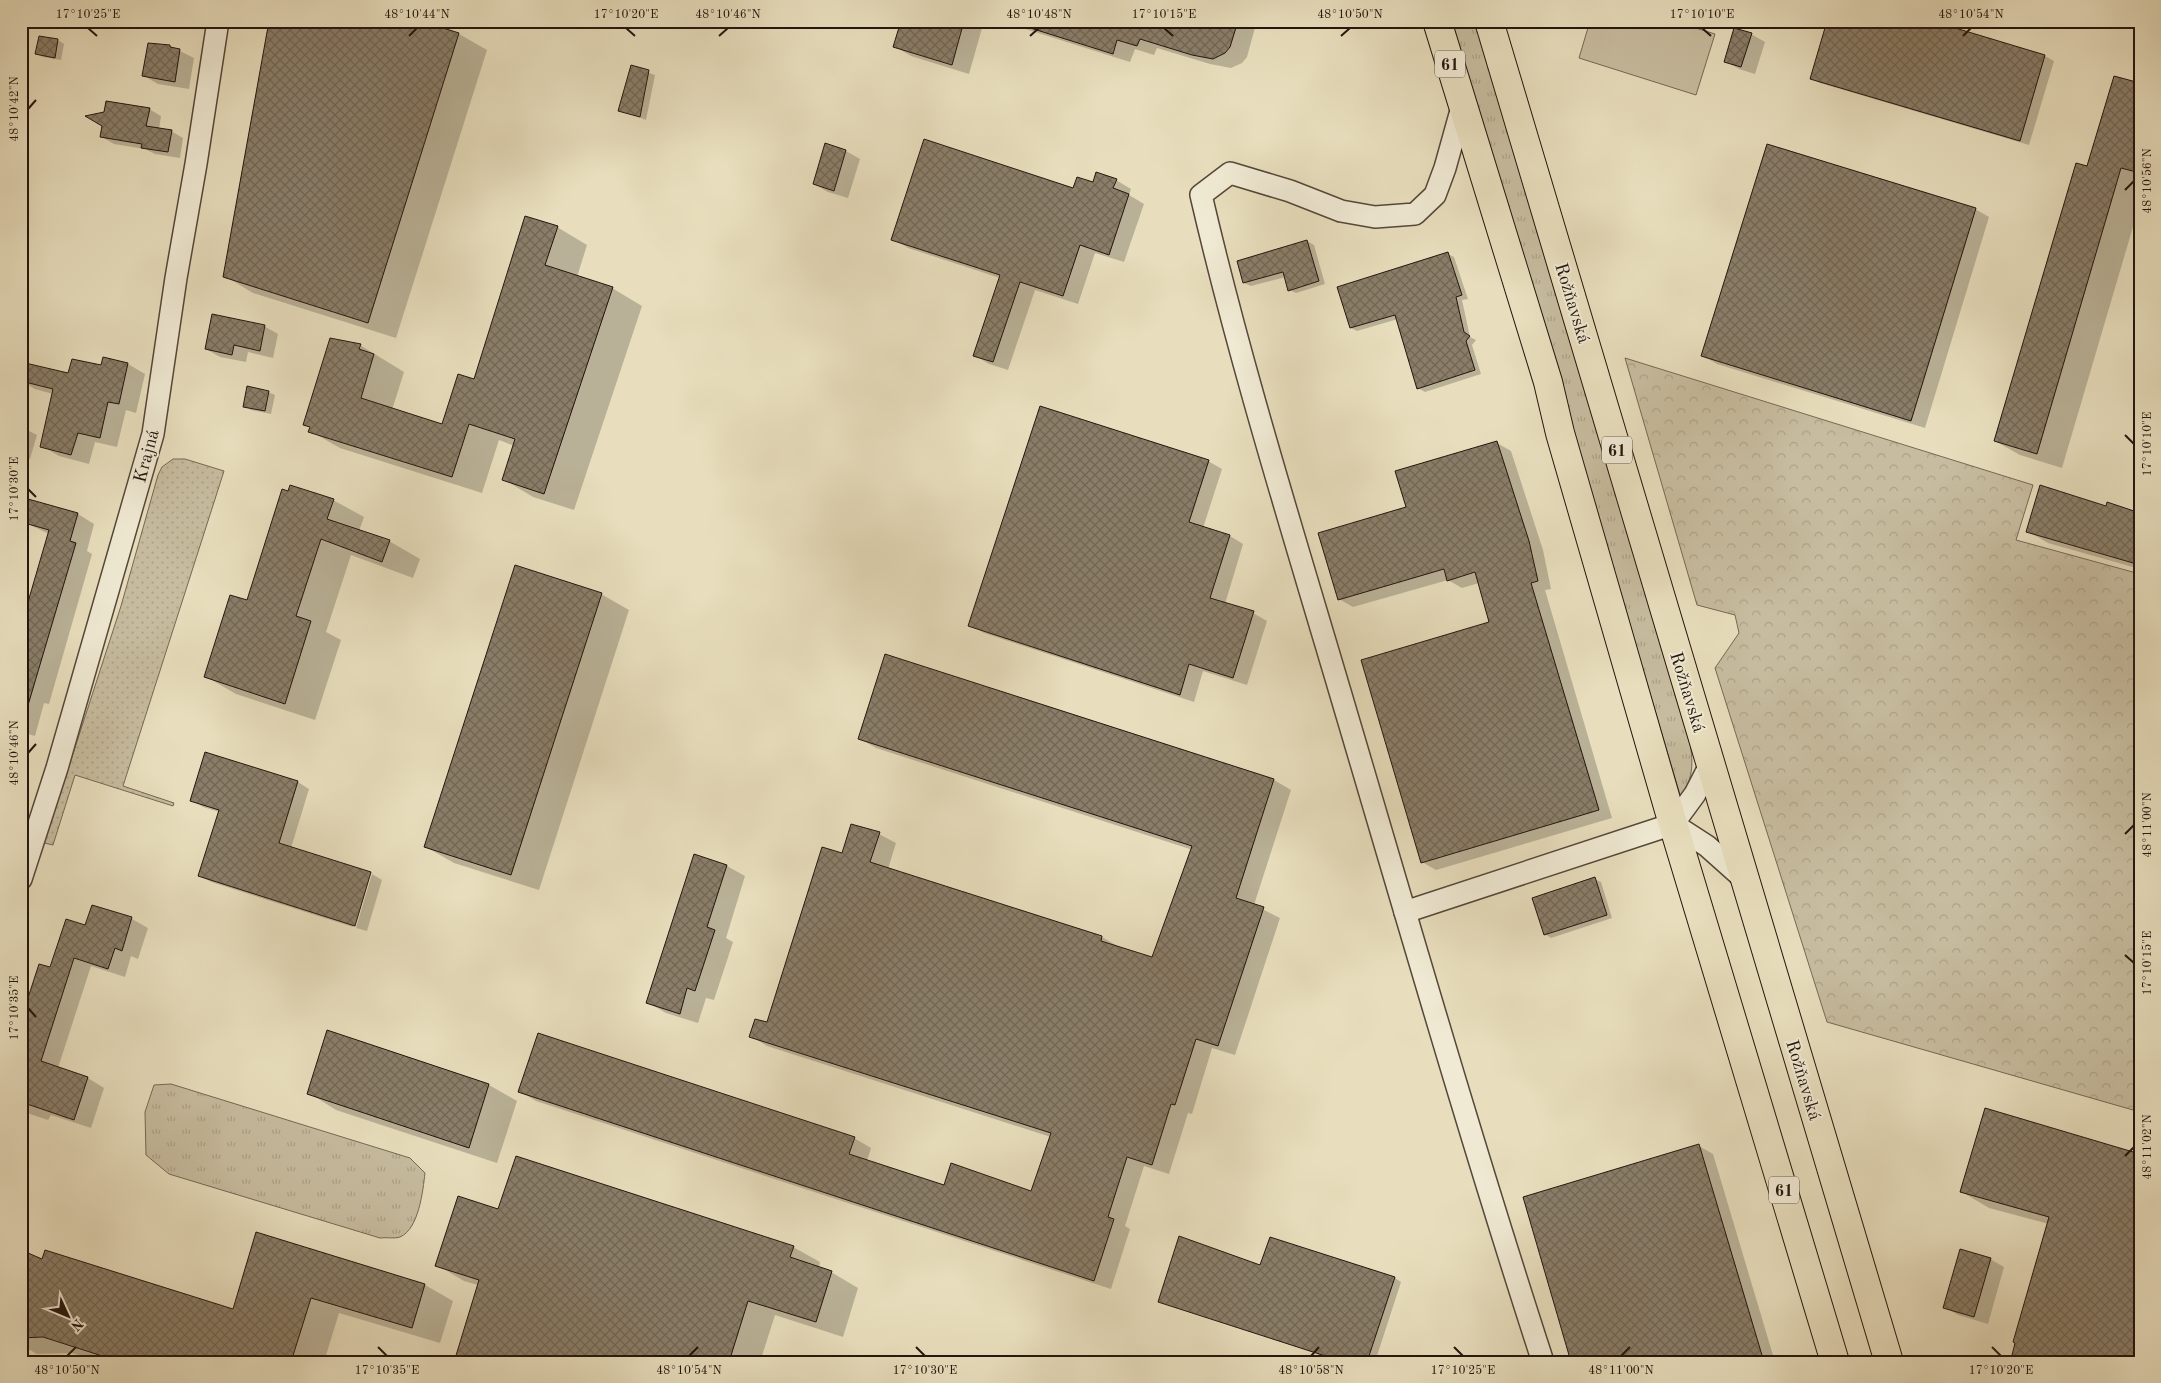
<svg xmlns="http://www.w3.org/2000/svg" width="2161" height="1383" font-family="'Old Standard TT',serif">
<style>
.grass{fill:url(#grass-tufts);stroke:#766856}
.forest{fill:url(#forest-crowns);stroke:#766856}
.park{fill:url(#park-dots);stroke:#766856}
.pitch{fill:#c7bc9f;stroke:#766856}
.shadow{fill:#0003}
.building{fill:url(#building-cross-hatch);stroke:#24150e}
.lines{fill:none;stroke-linecap:round;stroke-linejoin:round}
.street-casing{stroke:#55473a;stroke-width:24}
.primary-casing{stroke:#24150e;stroke-width:30}
.street{stroke:#f0ead4;stroke-width:21}
.primary{stroke:#e8debd;stroke-width:28}
.ticks{fill:none;stroke:#24150e;stroke-width:2}
.labels{text-anchor:middle;stroke-width:4;stroke-linejoin:round;paint-order:stroke}
.shield{fill:#f0ead4;stroke:#615549;stroke-width:1}
.shield-label{font-size:16px;font-weight:bold;fill:#24150e}
.street-label{font-size:18px;fill:#24150e;stroke:#f0ead4}
.neatline{fill:none;stroke:#24150e;stroke-width:2}
.ticks-label{font-size:12px;text-anchor:middle;fill:#24150e}
</style>
<defs>
<pattern id="grass-tufts" width="24" height="20" patternUnits="userSpaceOnUse" patternTransform="scale(1.25)"><rect width="24" height="20" fill="#c7bc9f"/><path d="M3 7l-1-3M5 7V3M7 7l1-3M15 17l-1-3M17 17v-4M19 17l1-3" fill="none" stroke="#aba188"/></pattern>
<pattern id="forest-crowns" width="20" height="18" patternUnits="userSpaceOnUse" patternTransform="scale(1.25)"><rect width="20" height="18" fill="#c7bc9f"/><path d="M2 6a3 3 0 1 1 6 0M12 15a3 3 0 1 1 6 0" fill="none" stroke="#aba188"/></pattern>
<pattern id="park-dots" width="8" height="8" patternUnits="userSpaceOnUse" patternTransform="scale(1.25)"><rect width="8" height="8" fill="#c7bc9f"/><path d="M2 2h.1M6 6h.1" fill="none" stroke="#aba188" stroke-width="1.8" stroke-linecap="round"/></pattern>
<pattern id="building-cross-hatch" width="8" height="8" patternUnits="userSpaceOnUse" patternTransform="scale(1.25)"><rect width="8" height="8" fill="#8a7e69"/><path d="M0 0l8 8M0 8l8-8" fill="none" stroke="#716655"/></pattern>
</defs>
<rect width="100%" height="100%" fill="#e8debd"/>
<filter id="stains"><feTurbulence type="fractalNoise" baseFrequency=".004" numOctaves="4"/><feColorMatrix values="0 0 0 0 .2 0 0 0 0 .09 0 0 0 0 .02 0 0 0 .5 -.17"/></filter>
<radialGradient id="worn" r=".72"><stop offset=".6" stop-color="#630" stop-opacity="0"/><stop offset="1" stop-color="#630" stop-opacity=".3"/></radialGradient>
<g class="grass">
<path d="M1450 21H1478L1687 726C1692 754 1697 772 1681 798Z"/>
<path d="M171 1084 410 1158 425 1173C423 1190 419 1229 400 1237 395 1239 386 1237 380 1238L169 1174 146 1155 145 1112 154 1085Z"/>
</g>
<path class="forest" d="M1625 358 2033 485 2016 540 2140 574V1112L1827 1022 1715 668 1739 633 1735 615 1697 605Z"/>
<path class="park" d="M173 459H185L224 471 123 786 174 803 173 806 75 775 53 845 44 843 121 606 158 475 162 467Z"/>
<path class="pitch" d="M1590 21H1673L1715 34 1696 95 1579 58Z"/>
<g class="shadow">
<path d="M417 21 459 34 487 50 396 338 253 293 225 276Z"/>
<path d="M902 21H984L969 74 911 56 894 46Z"/>
<path d="M1000 21H1255L1256 24 1247 57 1242 63 1231 68 1210 64 1157 48 1154 55 1135 49 1130 62Z"/>
<path d="M1815 21H1927L2045 56 2054 61 2029 145 1820 83 1811 78 1827 25Z"/>
<path d="M1751 34 1765 42 1755 74 1739 69 1725 61Z"/>
<path d="M40 37 58 40 64 44 61 60 43 57 36 54Z"/>
<path d="M170 46 194 58 189 89 158 84 144 76Z"/>
<path d="M632 67 655 75 646 120 620 110Z"/>
<path d="M2140 84V203L2062 468 2020 455 1995 441 2088 167Z"/>
<path d="M149 109 161 116 159 129 171 131 183 138 180 158 155 154 145 149 114 144 102 137 103 126Z"/>
<path d="M826 145 846 151 860 159 848 198 828 192 814 184Z"/>
<path d="M1116 180 1131 189 1129 195 1144 204 1124 262 1095 253 1078 304 1035 290 1008 370 989 364 974 355 1000 278 908 248 893 239 1094 184Z"/>
<path d="M1975 209 1989 217 1925 428 1717 364 1703 356Z"/>
<path d="M557 227 587 245 577 277 612 288 642 306 574 510 533 497 503 479 515 446 499 440 482 493 340 448 310 431 311 428 304 424 360 345 404 372 392 410 442 426 474 380Z"/>
<path d="M1307 241 1314 245 1325 284 1296 293 1289 290 1286 277 1251 286 1244 283Z"/>
<path d="M1448 254 1454 257 1468 299 1462 300 1470 337 1476 340 1472 345 1481 374 1425 392 1418 388 1398 319 1357 331 1351 328Z"/>
<path d="M264 326 278 334 273 358 248 352 246 362 220 357 206 349Z"/>
<path d="M128 364 145 374 136 413 126 410 117 447 95 442 89 464 59 456 42 446 53 394 35 389 21 381V365L69 374Z"/>
<path d="M268 392 275 395 271 414 251 410 244 406Z"/>
<path d="M21 427 37 435 30 459 21 457Z"/>
<path d="M1497 443 1511 451 1543 550 1551 589 1545 590 1612 818 1436 870 1422 862 1490 623 1479 583 1462 588 1448 580 1353 607 1339 599 1407 508Z"/>
<path d="M1208 461 1222 469 1203 528 1230 536 1243 544 1225 604 1253 613 1267 621 1247 685 1203 671 1194 702 984 633 970 625Z"/>
<path d="M30 500 78 514 94 524 87 551 92 554 49 704 44 703 35 736 21 732V602L29 604 49 534 24 522Z"/>
<path d="M333 500 364 517 359 531 389 541 420 559 413 578 351 555 326 632 341 640 315 720 236 694 205 676 248 602Z"/>
<path d="M2107 507 2140 514V569L2048 543 2027 531Z"/>
<path d="M601 594 629 610 539 890 454 863 426 847Z"/>
<path d="M886 656 1274 780 1291 790 1254 905 1280 918 1235 1055 1212 1048 1192 1114 1188 1113 1169 1174 1144 1166 1125 1226 1130 1229 1111 1289 536 1101 519 1091 854 1138 871 1148 867 1161 944 1187 1032 1193 1051 1137 767 1046 751 1036 767 1024 843 855 879 834 896 843 888 869 1102 937 1119 947 1153 959 1193 850 876 748 859 738Z"/>
<path d="M206 754 298 782 309 789 291 848 371 874H369L353 927 211 882 200 876 219 812 203 807 192 800Z"/>
<path d="M695 856 727 866 745 876 726 938 733 942 714 1000 706 998 698 1023 666 1013 647 1002Z"/>
<path d="M372 874 382 880 367 931 356 928Z"/>
<path d="M1594 879 1601 882 1612 918 1551 938 1545 934Z"/>
<path d="M93 906 132 919 148 928 138 959 131 956 125 977 91 966 58 1068 88 1078 104 1088 91 1128 51 1115 48 1120 21 1111V1036L26 1006 51 969 86 926Z"/>
<path d="M328 1031 489 1085 517 1101 497 1163 336 1110 309 1093Z"/>
<path d="M1699 1146 1713 1154 1775 1362H1573Z"/>
<path d="M2140 1155V1362H2027L2014 1354 2049 1224 1989 1208 1962 1192Z"/>
<path d="M499 1211 793 1247 820 1262 819 1268 831 1272 858 1288 843 1337 775 1315 760 1362H455L478 1285 464 1281 437 1265Z"/>
<path d="M257 1234 425 1285 453 1301 440 1343 339 1313 324 1362H101L72 1353 37 1354 21 1345V1254L42 1261 234 1310Z"/>
<path d="M1990 1259 2004 1267 1988 1324 1958 1315 1945 1307Z"/>
<path d="M1260 1266 1395 1278 1401 1282 1375 1362H1315L1318 1354 1160 1301Z"/>
</g>
<g class="building">
<path d="M269 21H421L459 33 368 323 223 277Z"/>
<path d="M901 21H964L952 65 893 47Z"/>
<path d="M1025 21H1238L1230 47 1225 53 1213 59 1192 55 1140 39 1137 46 1117 40 1113 54 1024 26Z"/>
<path d="M1827 21H1932L2045 55 2020 141 1810 79Z"/>
<path d="M1734 28 1752 33 1741 67 1724 62Z"/>
<path d="M39 36 58 39 55 58 35 54Z"/>
<path d="M148 43 170 45V47L180 49 175 82 142 76Z"/>
<path d="M631 65 649 70 640 117 618 111Z"/>
<path d="M2114 76 2140 83V173L2121 168 2037 454 1994 441 2076 163 2087 166Z"/>
<path d="M106 101 150 108 146 126 172 130 168 152 141 148 142 144 100 137 102 126 85 116 104 112Z"/>
<path d="M924 139 1073 188 1077 177 1093 182 1096 172 1117 179 1113 188 1129 194 1109 255 1080 245 1063 296 1020 282 993 362 973 356 1000 275 891 240Z"/>
<path d="M825 143 846 150 834 191 813 184Z"/>
<path d="M1767 144 1976 208 1911 421 1701 356Z"/>
<path d="M525 216 558 226 545 265 613 287 544 494 502 480 515 439 469 424 452 477 308 432 310 427 303 425 330 338 361 344 359 349 374 354 361 398 442 424 458 374 474 379Z"/>
<path d="M1307 240 1319 281 1288 291 1283 272 1243 283 1237 261Z"/>
<path d="M1448 252 1462 295 1456 297 1464 332 1470 336 1466 341 1475 370 1417 389 1395 315 1350 328 1337 287Z"/>
<path d="M212 314 265 325 260 351 234 345 232 355 205 349Z"/>
<path d="M103 357 128 363 119 404 108 402 100 438 78 433 71 455 40 447 53 389 21 381V362L68 373 72 359 101 365Z"/>
<path d="M247 386 269 391 265 411 243 407Z"/>
<path d="M1040 406 1209 460 1189 522 1230 535 1210 598 1254 611 1233 678 1189 664 1180 695 968 626Z"/>
<path d="M1497 441 1529 541 1538 581 1531 583 1599 810 1421 863 1361 660 1489 622 1475 572 1447 581 1444 569 1338 600 1318 533 1406 507 1395 471Z"/>
<path d="M290 485 334 499 327 519 390 540 382 562 321 539 296 616 311 621 285 704 204 677 230 595 247 600 282 489 288 491Z"/>
<path d="M2040 485 2106 506 2107 502 2140 513V565L2026 532Z"/>
<path d="M21 497 78 513 70 541 76 543 26 712 21 711V600L28 602 49 530 21 522Z"/>
<path d="M515 565 602 593 511 875 424 847Z"/>
<path d="M885 654 1274 779 1236 898 1264 907 1218 1046 1196 1039 1175 1105 1171 1104 1152 1165 1127 1157 1108 1217 1114 1219 1094 1281 518 1092 538 1033 855 1137 849 1154 944 1185 951 1163 1031 1191 1051 1133 749 1037 755 1019 767 1022 822 847 842 853 851 824 880 832 870 862 1102 936 1101 941 1152 957 1192 846 858 739Z"/>
<path d="M205 752 298 781 279 843 371 872 355 926 198 876 219 810 190 801Z"/>
<path d="M694 854 727 865 707 927 715 930 695 991 687 988 680 1014 646 1003Z"/>
<path d="M1595 877 1607 915 1544 935 1532 898Z"/>
<path d="M92 905 132 917 122 951 115 948 108 969 74 958 41 1061 88 1077 74 1120 27 1104 25 1110H21V1003L26 1004 39 964 50 967 66 919 85 925Z"/>
<path d="M327 1030 489 1084 469 1148 307 1094Z"/>
<path d="M1985 1108 2140 1154V1362H2037L2012 1355 2015 1343 2013 1342 2049 1217 1960 1192Z"/>
<path d="M1699 1144 1764 1362H1571L1523 1197Z"/>
<path d="M516 1156 794 1246 790 1257 832 1271 816 1322 748 1301 729 1362H454L479 1280 435 1266 458 1196 498 1209Z"/>
<path d="M256 1232 425 1284 412 1328 311 1298 291 1362H121L43 1337 21 1338V1250L42 1259 45 1250 233 1309Z"/>
<path d="M1179 1236 1260 1265 1270 1237 1395 1277 1367 1362H1344L1158 1302Z"/>
<path d="M1960 1249 1991 1258 1974 1317 1943 1308Z"/>
</g>
<g class="lines">
<g class="street-casing">
<g id="street">
<path d="M1462 107 1445 168 1435 195 1415 214 1375 217 1341 211 1290 191 1230 173 1201 195C1240 363 1292 529 1341 695 1407 918 1471 1141 1543 1362"/>
<path d="M1673 824 1707 846 1744 879"/>
<path d="M21 879 57 768 153 434 176 278 196 164 218 21"/>
<path d="M1405 912 1673 824 1695 794 1710 765"/>
</g>
</g>
<g class="primary-casing">
<g id="primary">
<path d="M1437 21 1548 382 1560 433 1673 824 1835 1362"/>
<path d="M1489 21 1889 1362"/>
</g>
</g>
<use href="#street" class="street"/>
<use href="#primary" class="primary"/>
</g>
<path class="ticks" d="M88 28 97 36M626 28 635 36M1164 28 1173 36M1702 28 1711 36M409 36 417 28M719 36 728 28M1030 36 1039 28M1341 36 1350 28M1963 36 1971 28M28 109 36 100M2125 190 2134 181M2125 435 2134 444M28 489 36 497M28 753 36 744M2125 834 2134 825M2125 955 2134 963M28 1008 36 1017M2125 1156 2134 1147M378 1347 387 1356M916 1347 925 1356M1454 1347 1463 1356M1992 1347 2001 1356M67 1356 76 1347M689 1356 698 1347M1311 1356 1319 1347M1621 1356 1630 1347"/>
<g class="labels">
<g class="shield">
<rect x="1435" y="50.5" width="30" height="27" rx="4"/>
<rect x="1602" y="436.5" width="30" height="27" rx="4"/>
<rect x="1769" y="1176.5" width="30" height="27" rx="4"/>
</g>
<g class="shield-label">
<text x="1450" y="70">61</text>
<text x="1617" y="456">61</text>
<text x="1784" y="1196">61</text>
</g>
<g class="street-label">
<text transform="translate(1573 303) rotate(73)" y="6">Rožňavská</text>
<text transform="translate(146 456) rotate(-75)" y="6">Krajná</text>
<text transform="translate(1688 692) rotate(73)" y="6">Rožňavská</text>
<text transform="translate(1804 1080) rotate(73)" y="6">Rožňavská</text>
</g>
</g>
<rect width="2161" height="1383" fill="none" stroke="#e8debd" stroke-width="55"/>
<g transform="translate(68 1316) rotate(134)" stroke="#f0ead4" stroke-width="4" paint-order="stroke">
<path d="M0-4L9 19L0 12L-9 19Z" fill="#24150e"/>
<text y="-8" font-size="14" font-weight="bold" text-anchor="middle" fill="#24150e">N</text>
</g>
<rect x="28" y="28" width="2106" height="1328" class="neatline"/>
<g class="ticks-label">
<text x="88" y="18">17°10'25"E</text>
<text x="417" y="18">48°10'44"N</text>
<text x="626" y="18">17°10'20"E</text>
<text x="728" y="18">48°10'46"N</text>
<text x="1039" y="18">48°10'48"N</text>
<text x="1164" y="18">17°10'15"E</text>
<text x="1350" y="18">48°10'50"N</text>
<text x="1702" y="18">17°10'10"E</text>
<text x="1971" y="18">48°10'54"N</text>
<text transform="translate(14 109) rotate(-90)" y="4">48°10'42"N</text>
<text transform="translate(2147 181) rotate(-90)" y="4">48°10'56"N</text>
<text transform="translate(2147 444) rotate(-90)" y="4">17°10'10"E</text>
<text transform="translate(14 489) rotate(-90)" y="4">17°10'30"E</text>
<text transform="translate(14 753) rotate(-90)" y="4">48°10'46"N</text>
<text transform="translate(2147 825) rotate(-90)" y="4">48°11'00"N</text>
<text transform="translate(2147 963) rotate(-90)" y="4">17°10'15"E</text>
<text transform="translate(14 1008) rotate(-90)" y="4">17°10'35"E</text>
<text transform="translate(2147 1147) rotate(-90)" y="4">48°11'02"N</text>
<text x="67" y="1374">48°10'50"N</text>
<text x="387" y="1374">17°10'35"E</text>
<text x="689" y="1374">48°10'54"N</text>
<text x="925" y="1374">17°10'30"E</text>
<text x="1311" y="1374">48°10'58"N</text>
<text x="1463" y="1374">17°10'25"E</text>
<text x="1621" y="1374">48°11'00"N</text>
<text x="2001" y="1374">17°10'20"E</text>
</g>
<rect width="100%" height="100%" filter="url(#stains)"/>
<rect width="100%" height="100%" fill="url(#worn)"/>
</svg>
